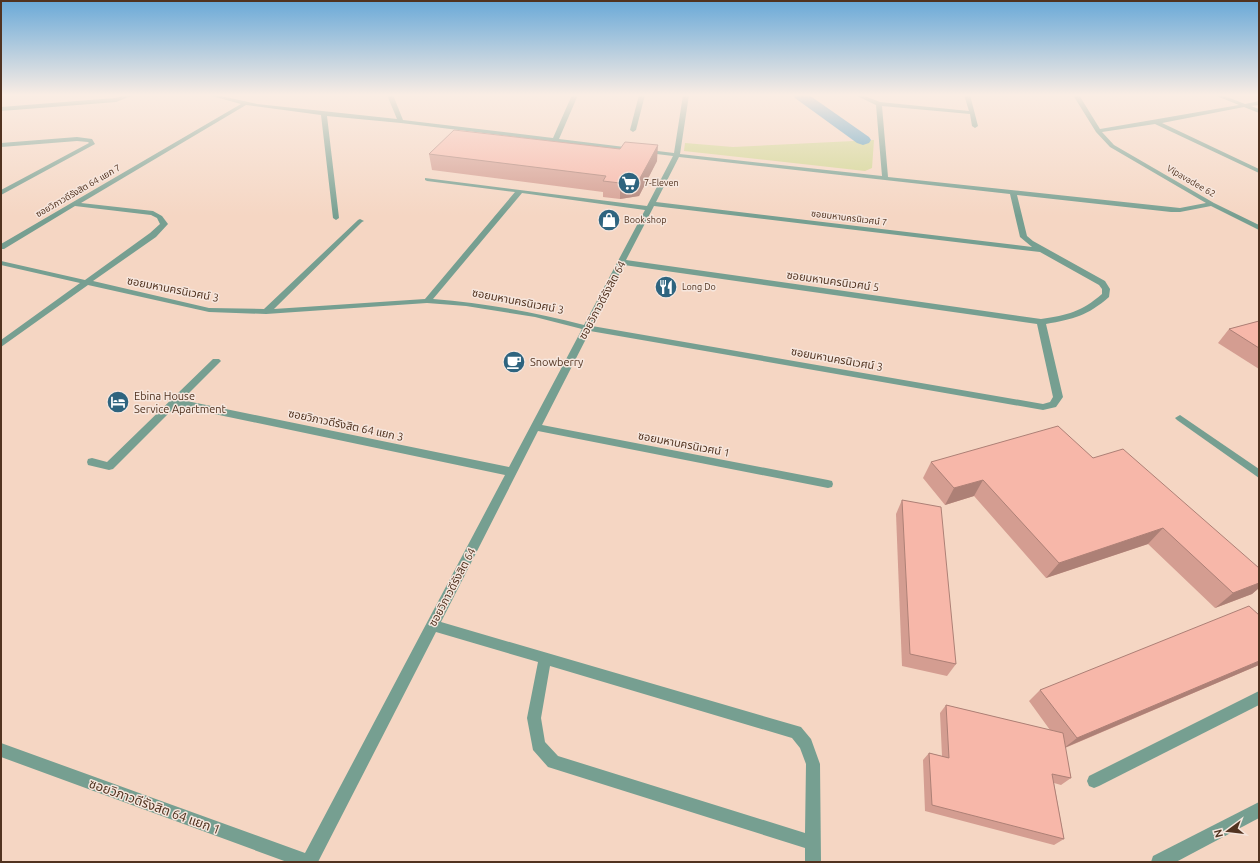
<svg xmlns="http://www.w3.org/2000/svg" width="1260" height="863" font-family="Ubuntu,'Noto Sans Thai',sans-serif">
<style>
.green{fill:#ced48c}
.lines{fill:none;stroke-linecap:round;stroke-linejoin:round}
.canal{fill:#4a98bf;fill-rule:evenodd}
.minor{fill:#769f91;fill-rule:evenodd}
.wall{fill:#d49d91}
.shaded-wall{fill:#ad8076}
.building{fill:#f7b7a9;stroke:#ad8076}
.labels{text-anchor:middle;stroke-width:3;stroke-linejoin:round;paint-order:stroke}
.far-street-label{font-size:9px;fill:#513320;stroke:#f6e6dd}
.far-poi-label{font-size:9px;fill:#513320;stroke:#f6e6dd;text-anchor:start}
.street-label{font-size:11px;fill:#513320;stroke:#f6e6dd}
.poi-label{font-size:11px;fill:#513320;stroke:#f6e6dd;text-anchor:start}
.near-street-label{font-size:13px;fill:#513320;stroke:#f6e6dd}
</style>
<rect width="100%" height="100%" fill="#f5d6c3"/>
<path class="green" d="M874 140 872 168 865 171 684 151 685 143 733 147Z"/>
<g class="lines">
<path class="canal" d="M793 95H809L869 137 871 140 869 143 863 145 857 143 795 98Z"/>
<g class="minor">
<path d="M126 95H134L116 102 1 111V107L115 98Z"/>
<path d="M208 95H217L257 104 397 119 387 95H393L403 120 553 138 572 95H578L559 139 674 153 683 95H689L680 154 882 176 876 105 855 95H862L880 102 969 111 964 95H970L978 126 975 128 972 126 970 114 882 106 888 177 1180 208 1206 203 1110 147 1096 132 1073 95H1079L1100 129 1239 105 1214 95H1222L1245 104 1259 101V105L1251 106 1259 109V113L1244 107 1162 123 1259 169V173L1155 124 1102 132 1114 145 1214 203 1259 225V230L1211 206 1180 212H1171L1017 195 1027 236 1033 241 1105 281 1110 289 1109 297C1087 316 1074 319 1046 324L1063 397 1056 407 1043 410 590 331 542 425 828 480 832 481 833 484 832 487 828 488 538 431 441 622 801 727 811 739 820 764 821 862H805V848L548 767 533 750 527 718 538 662 436 632 318 862H287L1 757V743L305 853 505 475 176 406 113 469 109 470 88 465 87 462 88 459 92 458 107 462 213 359H219L221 361 182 400 509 467 582 329 535 317 466 306 427 303 266 314 209 312 88 285 1 347V340L80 283 1 265V261L85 280 150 233 160 224 157 218 151 215 75 206 4 249H1V244L241 104ZM246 105 321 115 333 218 336 220 339 218 327 116 401 123 673 156 647 206 425 178V180L427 181 515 192 425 299 274 309 362 222 364 221 360 219 358 220 264 309 209 308 93 281 156 237 168 224 162 216 153 211 81 203ZM679 157 1010 194 1020 237 1032 247 656 202ZM522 193 645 210 584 325C534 312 484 303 433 299ZM654 206 1040 252 1099 285 1102 289V294C1081 312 1068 315 1041 319L626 260ZM624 265 1037 324 1053 397 1050 402 1043 404 592 326ZM550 666 792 738 800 748 806 764 805 833 558 756 545 742 541 718Z"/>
<path d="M639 95H645L636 130 633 132 630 130Z"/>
<path d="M77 137 92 139 95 144 1 195V190L89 143 88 142 77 141 1 147V143Z"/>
<path d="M1180 415 1259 469V478L1177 420 1175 418Z"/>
<path d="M1259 691V705L1099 786 1094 788 1089 786 1087 781 1089 776Z"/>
<path d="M1259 802V818L1176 862H1151L1153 856Z"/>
</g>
</g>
<g class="wall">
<path d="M429 154 657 161 639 196 620 199 603 197V192L432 170Z"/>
<path d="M1259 321V369L1218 343 1229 329Z"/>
<path d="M1093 458 1259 568V588L1252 594 1215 608 1148 544 1046 578 974 496 945 505 923 478 931 462Z"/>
<path d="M902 500 956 664 947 676 902 666 896 514Z"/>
<path d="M1259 665 1065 748 1071 778 1061 785 1054 783 1064 839 1054 845 925 811 923 760 929 753 942 756 940 713 946 705 1050 730 1029 701 1040 690Z"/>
</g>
<g class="shaded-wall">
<path d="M658 145 657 161 639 196 620 199V183Z"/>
<path d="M983 480 974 496 945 505 954 488Z"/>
<path d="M1163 528 1148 544 1046 578 1059 563Z"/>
<path d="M1259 583V588L1252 594 1215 608 1233 593Z"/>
<path d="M1259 661V665L1064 748 1077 738Z"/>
</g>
<g class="building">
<path d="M454 130 620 149 625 142 658 145 639 180 620 183 603 181 606 176 429 154Z"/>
<path d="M1259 321V348L1229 329Z"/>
<path d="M1058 426 1093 458 1123 449 1259 568V583L1233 593 1163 528 1059 563 983 480 954 488 931 462Z"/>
<path d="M902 500 941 507 956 664 910 654Z"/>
<path d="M1249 606 1259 615V661L1077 738 1040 690Z"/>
<path d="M946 705 1063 733 1071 778 1052 774 1064 839 932 805 929 753 949 758Z"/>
</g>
<linearGradient id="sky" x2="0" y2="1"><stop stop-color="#69a9d8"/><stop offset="0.44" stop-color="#faede4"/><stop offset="1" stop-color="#faede4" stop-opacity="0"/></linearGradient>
<rect width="1260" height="216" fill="url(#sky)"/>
<defs>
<g id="supermarket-disc" transform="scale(1.15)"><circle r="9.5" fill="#2e647f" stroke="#f6e6dd"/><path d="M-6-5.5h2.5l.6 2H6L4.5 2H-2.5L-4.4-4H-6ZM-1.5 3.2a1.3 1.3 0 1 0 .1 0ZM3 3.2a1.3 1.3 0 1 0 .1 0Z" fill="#fff"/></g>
<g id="shop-disc" transform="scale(1.15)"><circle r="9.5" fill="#2e647f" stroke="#f6e6dd"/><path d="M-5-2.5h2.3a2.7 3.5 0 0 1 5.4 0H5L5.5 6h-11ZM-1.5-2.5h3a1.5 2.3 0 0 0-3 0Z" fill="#fff"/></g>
<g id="restaurant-disc" transform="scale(1.15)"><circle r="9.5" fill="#2e647f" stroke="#f6e6dd"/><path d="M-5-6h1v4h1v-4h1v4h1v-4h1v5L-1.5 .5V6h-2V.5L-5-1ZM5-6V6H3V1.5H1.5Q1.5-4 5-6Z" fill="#fff"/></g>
<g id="cafe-disc" transform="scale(1.15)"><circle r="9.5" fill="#2e647f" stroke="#f6e6dd"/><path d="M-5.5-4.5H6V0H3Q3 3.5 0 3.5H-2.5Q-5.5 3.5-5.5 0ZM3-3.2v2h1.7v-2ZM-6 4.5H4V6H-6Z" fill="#fff"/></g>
<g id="hotel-disc" transform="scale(1.15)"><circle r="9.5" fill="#2e647f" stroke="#f6e6dd"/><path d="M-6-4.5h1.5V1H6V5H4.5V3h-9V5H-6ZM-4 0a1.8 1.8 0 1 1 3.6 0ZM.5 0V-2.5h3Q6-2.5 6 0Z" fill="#fff"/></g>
</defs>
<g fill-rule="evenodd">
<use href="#supermarket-disc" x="629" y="183"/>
<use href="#shop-disc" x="609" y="220"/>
<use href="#restaurant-disc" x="666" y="287"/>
<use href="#cafe-disc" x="514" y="362"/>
<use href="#hotel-disc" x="118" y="402"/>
</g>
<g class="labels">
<g class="far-street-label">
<text transform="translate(1191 181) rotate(30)" y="3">Vipavadee 62</text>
<text transform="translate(78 191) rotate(-30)" y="3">ซอยวิภาวดีรังสิต 64 แยก 7</text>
<text transform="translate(849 218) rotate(7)" y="3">ซอยมหานครนิเวศน์ 7</text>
</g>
<g class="far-poi-label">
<text x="644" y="186">7-Eleven</text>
<text x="624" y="223">Book shop</text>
<text x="682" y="290">Long Do</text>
</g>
<g class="street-label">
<text transform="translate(833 281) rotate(8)" y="4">ซอยมหานครนิเวศน์ 5</text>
<text transform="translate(173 289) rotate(11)" y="4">ซอยมหานครนิเวศน์ 3</text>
<text transform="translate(602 300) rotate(-62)" y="4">ซอยวิภาวดีรังสิต 64</text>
<text transform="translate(518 301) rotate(11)" y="4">ซอยมหานครนิเวศน์ 3</text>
<text transform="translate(837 359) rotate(10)" y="4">ซอยมหานครนิเวศน์ 3</text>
<text transform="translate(346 425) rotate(12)" y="4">ซอยวิภาวดีรังสิต 64 แยก 3</text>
<text transform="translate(684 444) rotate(11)" y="4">ซอยมหานครนิเวศน์ 1</text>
<text transform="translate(452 587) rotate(-62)" y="4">ซอยวิภาวดีรังสิต 64</text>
</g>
<g class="poi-label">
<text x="530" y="366">Snowberry</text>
<text x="134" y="400">Ebina House<tspan x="134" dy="13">Service Apartment</tspan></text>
</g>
<g class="near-street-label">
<text transform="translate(155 806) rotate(20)" y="5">ซอยวิภาวดีรังสิต 64 แยก 1</text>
</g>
</g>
<rect width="1260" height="863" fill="none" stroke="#513320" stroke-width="4"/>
<g transform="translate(1228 831) rotate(255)" stroke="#f6e6dd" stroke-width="3" paint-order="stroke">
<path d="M0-3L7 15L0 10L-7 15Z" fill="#513320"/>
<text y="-6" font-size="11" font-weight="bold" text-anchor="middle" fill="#513320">N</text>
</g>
</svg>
